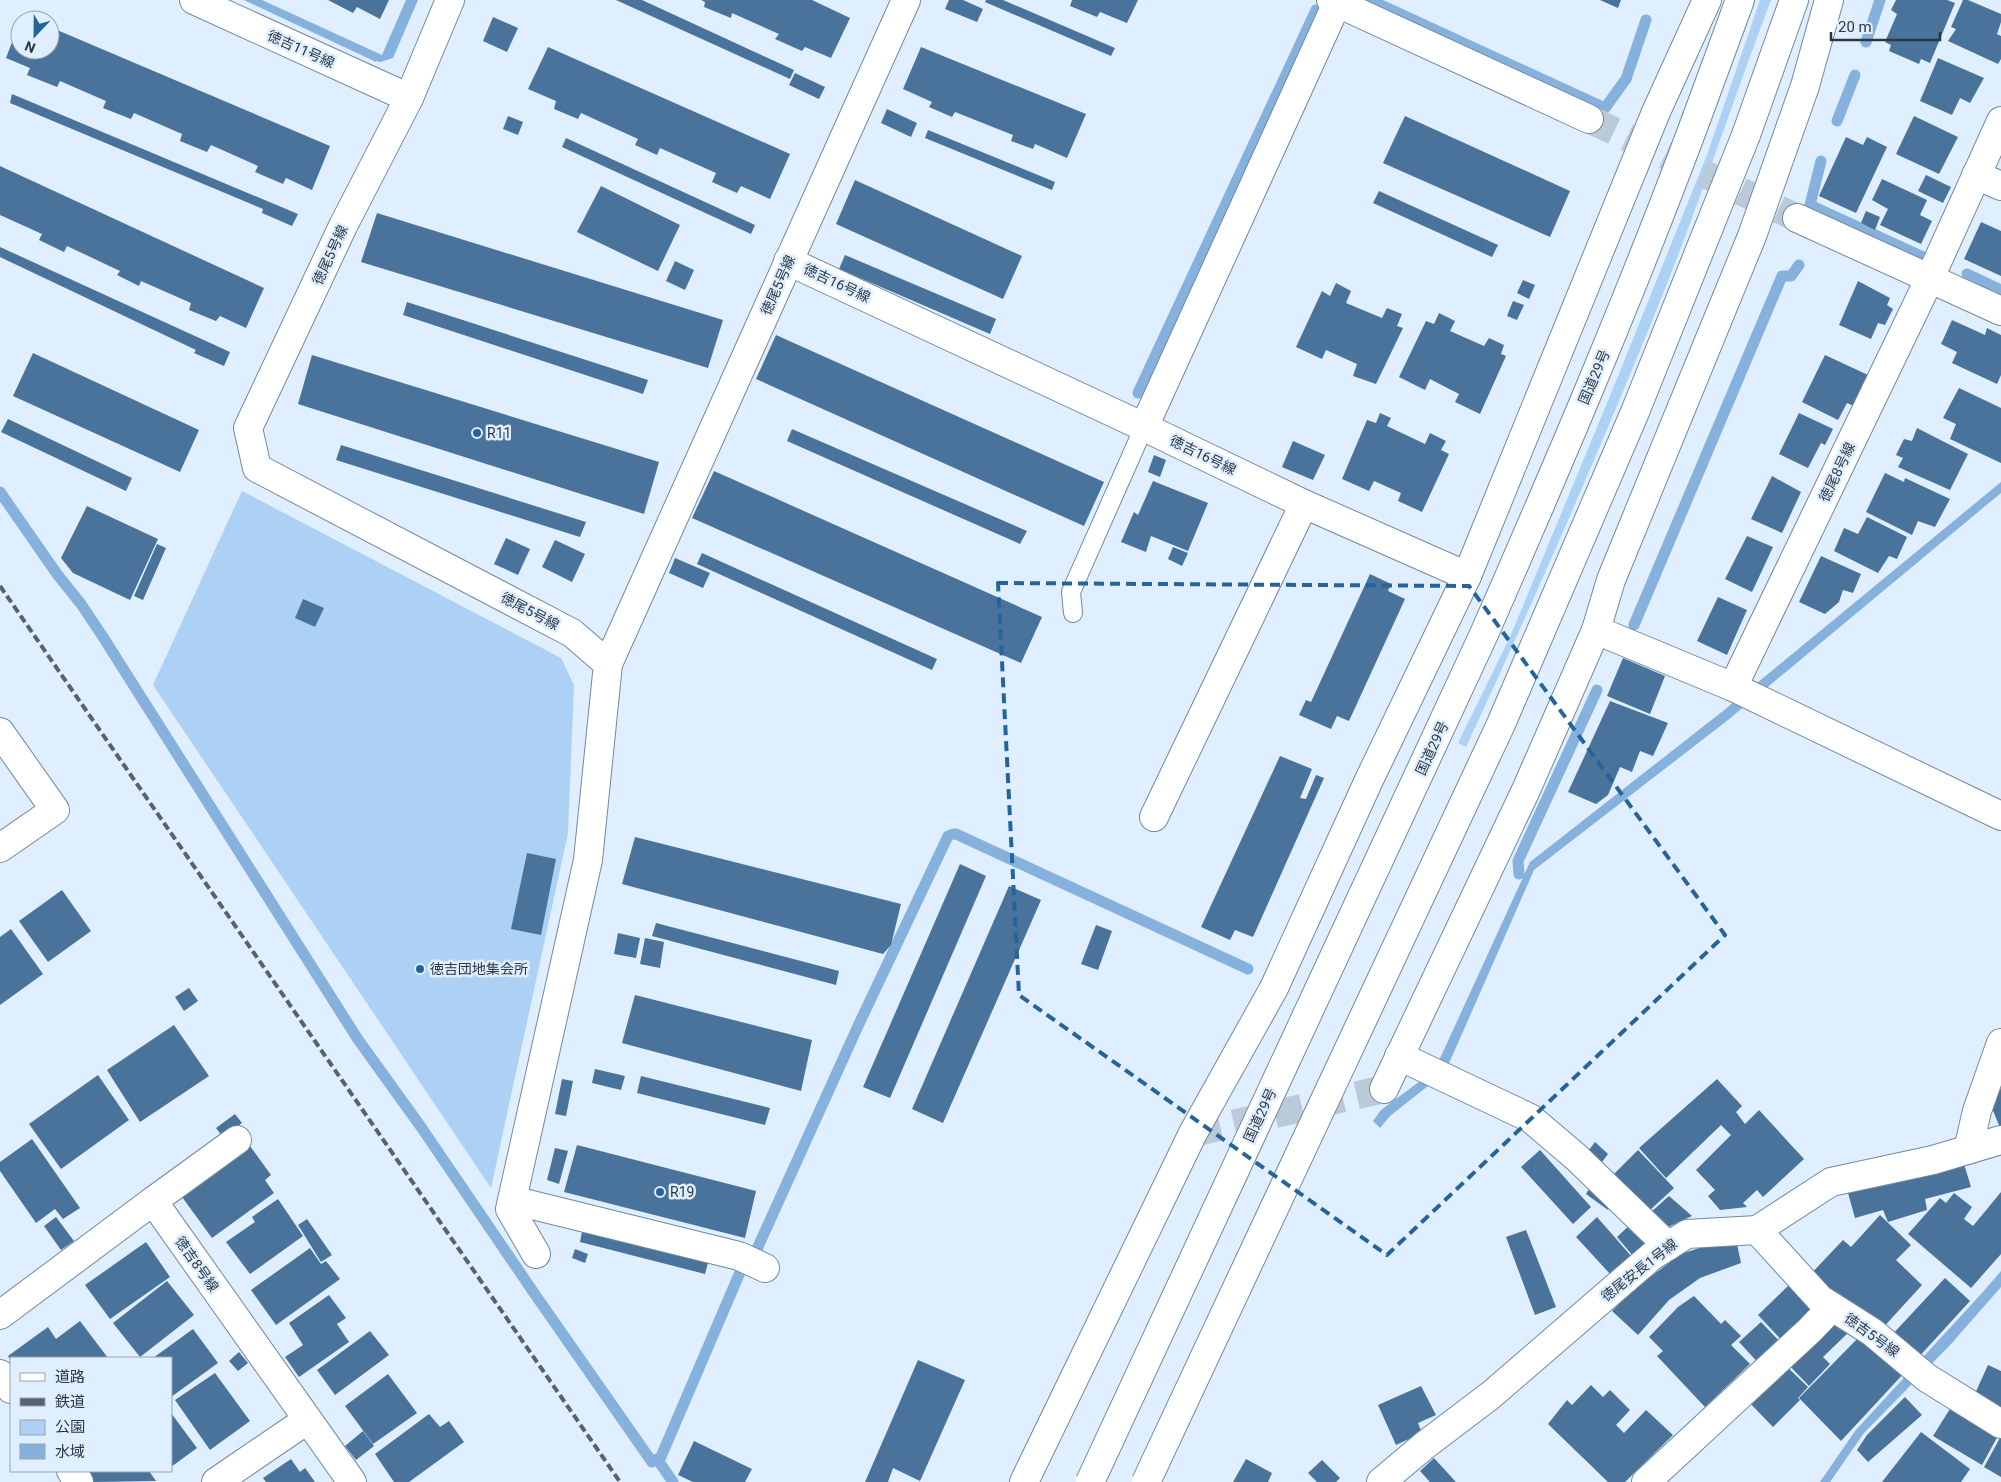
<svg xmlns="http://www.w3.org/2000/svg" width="2001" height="1482" font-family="Roboto,'Noto Sans JP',sans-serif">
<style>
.green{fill:#add1f4}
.water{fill:#86b1dc}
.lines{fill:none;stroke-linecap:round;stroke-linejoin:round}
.stream{stroke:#86b1dc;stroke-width:11}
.building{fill:#49739a}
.minor-tunnel{stroke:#bbcad9;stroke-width:28;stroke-dasharray:28 14;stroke-linecap:butt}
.service-casing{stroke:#7189a1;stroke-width:20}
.minor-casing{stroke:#7189a1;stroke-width:30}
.trunk-casing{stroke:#7189a1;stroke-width:30}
.service{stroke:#fff;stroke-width:18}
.minor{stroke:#fff;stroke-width:28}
.trunk{stroke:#fff;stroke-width:28}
.rail{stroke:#57626e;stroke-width:4;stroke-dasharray:8 4;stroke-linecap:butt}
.trunk-bridge-casing{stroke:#7189a1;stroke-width:30;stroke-linecap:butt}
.trunk-bridge{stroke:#fff;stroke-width:28}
.marked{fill:none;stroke:#25649a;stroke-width:4;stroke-dasharray:10 6;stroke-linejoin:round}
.poi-dot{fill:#25649a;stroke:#dfefff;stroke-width:2}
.labels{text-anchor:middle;stroke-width:5;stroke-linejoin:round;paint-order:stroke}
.street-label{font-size:14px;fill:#2d3741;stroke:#dfefff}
.poi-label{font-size:14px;fill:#2d3741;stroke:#dfefff;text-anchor:start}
</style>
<rect width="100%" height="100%" fill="#dfefff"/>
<g class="green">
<path d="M1760 0H1771C1731 105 1697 212 1654 316 1595 461 1532 605 1466 747L1458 743 1510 637 1612 391 1707 155Z"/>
<path d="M242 491 561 658 574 685 568 833 491 1188 153 685Z"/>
</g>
<g class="water">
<path d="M244 0H262L382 55 406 0H418L393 58 380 62 376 61V62Z"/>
<path d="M2001 482V493L1728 720 1534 870 1447 1068 1437 1065 1530 862 1723 711Z"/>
<path d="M1427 1076 1433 1082 1390 1116 1380 1128 1373 1121 1381 1110Z"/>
<path d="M2001 1271V1287L1951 1344 1864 1433 1830 1482H1820L1855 1431 1982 1293Z"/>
</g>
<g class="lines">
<g class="stream">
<path d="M1370 0 1605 108 1626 79 1646 20"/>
<path d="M1866 42 1880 0"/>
<path d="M1837 121 1855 75"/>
<path d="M1810 205 1821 161"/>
<path d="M1812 206 1923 257"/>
<path d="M1967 274 2001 290"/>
<path d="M1138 393 1316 10"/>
<path d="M0 492 57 574 81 604 103 637 357 1038 421 1127 534 1293 652 1462 657 1459 673 1482"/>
<path d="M1634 625 1782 276H1791L1799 265"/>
<path d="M956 834 1248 969"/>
<path d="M1519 874 1518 861 1597 690"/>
<path d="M757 1249 858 1026 948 836 953 834"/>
<path d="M660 1459 741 1270"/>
</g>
</g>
<g class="building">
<path d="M328 0H389L380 19 357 7 353 13Z"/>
<path d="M616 0H642L794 70 790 79Z"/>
<path d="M701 0H812L850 18 831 58 805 47 802 51 775 39 779 34 732 13 731 18 704 7 705 2Z"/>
<path d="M949 0H963L983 9 977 22 945 9Z"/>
<path d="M986 0H1003L1115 48 1111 56 985 2Z"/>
<path d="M1072 0H1138L1127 23 1100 12 1097 17 1070 6Z"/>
<path d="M1600 0H1621L1618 8Z"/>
<path d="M1896 0H1947L1955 3 1930 63 1921 59 1919 64 1889 51 1891 45 1885 42 1897 14 1891 10Z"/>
<path d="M1963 0H1968L2001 14V22L1997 34 2001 36V59L1998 64 1948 41 1956 29 1951 27Z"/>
<path d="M493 17 518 28 507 52 483 41Z"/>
<path d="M20 21V50H50V27L330 146 312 190 286 178 283 184 255 172 258 166 211 145 207 152 180 141 182 134 134 113 131 119 103 108 106 101 60 81 57 87 27 75 30 68 6 58Z"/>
<path d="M548 47 790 154 770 199 741 186 737 193 712 182 716 173 660 148 657 155 635 145 638 139 581 113 578 119 554 109 556 101 528 89Z"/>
<path d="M921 47 1086 114 1067 158 1035 144 1033 149 1011 141 1013 135 955 112 952 117 929 107 932 102 903 89Z"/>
<path d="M1938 58 1984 78 1970 103 1960 98 1952 115 1920 101Z"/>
<path d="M795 73 825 87 819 99 789 85Z"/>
<path d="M12 94 298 214 292 226 262 213 263 209 10 103Z"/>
<path d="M887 109 917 123 911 137 881 123Z"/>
<path d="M508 116 523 122 518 135 503 129Z"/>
<path d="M1405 116 1570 191 1550 237 1383 163Z"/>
<path d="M1914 116 1958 137 1939 174 1896 154Z"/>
<path d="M928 130 1055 182 1052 190 925 138Z"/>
<path d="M1846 137 1863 145 1867 137 1887 147 1856 213 1819 196Z"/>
<path d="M566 138 755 225 751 234 562 147Z"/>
<path d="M0 166 264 288 246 328 220 316 216 321 189 310 191 303 141 281 139 286 117 275 120 271 67 246 64 252 39 240 42 234 0 215Z"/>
<path d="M1926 175 1951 187 1943 203 1918 191Z"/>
<path d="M1882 179 1927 200 1920 215 1932 221 1921 244 1880 225 1888 209 1872 200Z"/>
<path d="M855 180 1022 256 1003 299 836 224Z"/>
<path d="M601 186 680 225 658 271 577 232Z"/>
<path d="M1379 191 1498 245 1492 257 1373 203Z"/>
<path d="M1866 211 1880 217 1875 230 1861 223Z"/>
<path d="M377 213 723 320 708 368 361 262Z"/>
<path d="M1981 222 2001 231V276L1964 259Z"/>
<path d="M0 247 230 352 224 366 194 353 196 350 0 257Z"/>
<path d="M845 255 996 319 990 334 839 269Z"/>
<path d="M675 261 694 270 685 290 666 281Z"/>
<path d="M1523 280 1535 285 1529 299 1517 293Z"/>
<path d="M1858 281 1890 298 1887 305 1893 309 1885 325 1878 323 1871 339 1839 325Z"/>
<path d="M1336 283 1351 291 1346 303 1382 318 1387 308 1402 314 1397 326 1403 328 1376 384 1353 376 1357 364 1326 350 1322 359 1296 347 1322 291 1330 296Z"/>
<path d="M1513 301 1524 305 1517 320 1507 316Z"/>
<path d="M407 302 648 380 643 394 403 315Z"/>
<path d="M1439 313 1455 321 1450 331 1484 346 1489 338 1504 345 1501 354 1506 356 1480 414 1455 402 1459 394 1430 379 1425 390 1399 377 1426 321 1434 324Z"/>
<path d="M1952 320 1985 335 1987 328 2001 335V375L1997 384 1952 363 1957 352 1941 344Z"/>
<path d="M776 335 1104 482 1084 526 756 379Z"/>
<path d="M33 353 199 430 180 472 13 396Z"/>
<path d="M312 355 659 462 644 514 298 404Z"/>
<path d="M1825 355 1868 375 1854 406 1847 403 1838 420 1802 402Z"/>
<path d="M1959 388 2001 408V463L1950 439 1956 424 1943 418Z"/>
<path d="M1380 413 1391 418 1387 426 1425 444 1430 433 1446 441 1441 450 1449 454 1422 512 1398 501 1401 493 1374 481 1369 491 1342 479 1367 420 1376 423Z"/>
<path d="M1799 413 1833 429 1825 445 1821 443 1808 468 1779 454Z"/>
<path d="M8 419 132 478 126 491 1 432Z"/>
<path d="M1917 428 1968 454 1950 490 1898 467 1903 458 1896 455 1904 439 1912 441Z"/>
<path d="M792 429 1027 531 1020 544 787 441Z"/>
<path d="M1293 441 1325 455 1313 480 1282 467Z"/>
<path d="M341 445 586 522 580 537 336 460Z"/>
<path d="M1154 455 1166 460 1160 477 1148 472Z"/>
<path d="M714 471 1042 617 1021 663 692 518Z"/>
<path d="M1885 473 1904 482 1905 478 1950 499 1935 527 1918 521 1912 535 1866 512Z"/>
<path d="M1772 476 1801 492 1782 533 1751 519Z"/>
<path d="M1153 481 1208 503 1188 551 1151 536 1146 552 1121 542 1134 512 1138 515Z"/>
<path d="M87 506 158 539 130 600 73 573 61 558Z"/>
<path d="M1867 517 1907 537 1897 559 1889 556 1878 573 1834 551 1844 528 1858 534Z"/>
<path d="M1747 536 1773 547 1752 592 1725 579Z"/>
<path d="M506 538 530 549 518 575 494 564Z"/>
<path d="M555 540 585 554 572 582 542 567Z"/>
<path d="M157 544 166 548 143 600 134 596Z"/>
<path d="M1173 547 1188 553 1182 566 1168 559Z"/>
<path d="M702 553 937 659 932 670 697 564Z"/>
<path d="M1821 556 1861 574 1853 593 1843 590 1839 602 1825 614 1799 602Z"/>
<path d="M675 558 710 573 703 588 669 573Z"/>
<path d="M1370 574 1391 584 1388 591 1405 599 1349 721 1337 716 1331 729 1299 715 1306 700 1311 702Z"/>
<path d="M1718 597 1747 610 1727 655 1697 641Z"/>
<path d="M303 599 324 608 315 627 295 618Z"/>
<path d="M1623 658 1665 676 1650 714 1607 696Z"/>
<path d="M1610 701 1668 723 1653 756 1640 751 1632 772 1620 767 1608 795 1596 804 1568 792Z"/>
<path d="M1280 756 1312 769 1300 798 1306 799 1316 775 1324 778 1253 937 1235 930 1230 940 1201 927Z"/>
<path d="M635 837 901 904 891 945 883 954 622 884Z"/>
<path d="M527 853 556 859 541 935 511 929Z"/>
<path d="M960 864 986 876 890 1098 863 1087Z"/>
<path d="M1009 886 1041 900 943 1123 912 1109Z"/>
<path d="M62 890 91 931 48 962 19 921Z"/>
<path d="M656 923 839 971 836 985 652 936Z"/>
<path d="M1096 925 1112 931 1098 970 1081 964Z"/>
<path d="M11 929 43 974 0 1005V937Z"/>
<path d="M618 933 640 938 636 958 614 954Z"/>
<path d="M645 938 664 942 660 968 640 964Z"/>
<path d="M189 988 198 1001 184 1011 175 997Z"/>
<path d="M635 995 812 1040 801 1091 622 1043Z"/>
<path d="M174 1025 209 1076 140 1122 107 1070Z"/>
<path d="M595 1069 625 1076 621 1090 592 1083Z"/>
<path d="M98 1075 129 1120 61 1169 29 1124Z"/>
<path d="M641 1076 770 1108 765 1125 637 1093Z"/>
<path d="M562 1079 573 1081 566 1116 555 1114Z"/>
<path d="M1717 1079 1742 1106 1736 1112 1745 1124 1759 1110 1804 1159 1763 1197 1757 1190 1743 1203 1747 1207 1720 1210 1708 1196 1715 1190 1696 1170 1731 1135 1721 1125 1666 1178 1639 1148Z"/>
<path d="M2001 1089V1130L1989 1101 1990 1095Z"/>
<path d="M235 1114 242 1123 223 1137 216 1128Z"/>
<path d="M32 1139 80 1208 63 1219 55 1209 36 1223 0 1171V1162Z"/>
<path d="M1595 1142 1608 1154 1599 1166 1586 1154Z"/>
<path d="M577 1145 756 1191 745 1238 564 1192Z"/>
<path d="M250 1146 271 1175 265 1180 274 1193 212 1238 182 1197Z"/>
<path d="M555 1148 568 1151 559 1184 547 1180Z"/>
<path d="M1540 1150 1591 1207 1573 1224 1521 1167Z"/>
<path d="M1638 1150 1674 1188 1648 1212 1611 1177Z"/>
<path d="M1964 1164 1971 1187 1925 1199 1927 1210 1888 1222 1883 1210 1855 1218 1848 1193 1885 1182V1184Z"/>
<path d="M1591 1186 1613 1203 1608 1210 1586 1194Z"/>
<path d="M2001 1192V1254L1971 1288 1908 1234 1940 1198 1946 1203 1954 1193 1972 1207 1964 1219 1973 1226Z"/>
<path d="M1669 1196 1692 1216 1666 1228 1650 1213Z"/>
<path d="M278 1199 303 1236 250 1274 226 1242 255 1222 252 1217Z"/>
<path d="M1880 1215 1911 1245 1896 1260 1922 1285 1880 1331 1807 1278 1843 1240 1851 1247Z"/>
<path d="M56 1217 74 1241 61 1250 44 1226Z"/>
<path d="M1597 1217 1632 1257 1611 1275 1576 1237Z"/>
<path d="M307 1219 332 1255 321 1262 298 1225Z"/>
<path d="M1633 1222 1651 1241 1633 1256 1617 1237Z"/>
<path d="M583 1227 709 1259 705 1274 580 1242Z"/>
<path d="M1526 1230 1556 1307 1535 1315 1506 1237Z"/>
<path d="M146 1242 170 1277 110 1319 85 1285Z"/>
<path d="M1718 1242 1737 1244 1741 1263 1700 1278 1669 1300 1638 1335 1612 1311 1634 1289 1681 1254Z"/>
<path d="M310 1248 321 1264 326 1261 340 1279 276 1325 251 1290Z"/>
<path d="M575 1249 588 1254 585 1263 572 1258Z"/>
<path d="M1945 1278 1970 1301 1916 1360 1889 1338Z"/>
<path d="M167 1281 194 1315 140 1357 113 1323Z"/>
<path d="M1790 1284 1818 1314 1786 1345 1758 1315Z"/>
<path d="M329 1295 346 1318 337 1324 349 1342 299 1377 285 1357 303 1345 289 1323Z"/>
<path d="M1694 1296 1721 1324 1725 1320 1741 1336 1731 1345 1750 1364 1705 1407 1657 1356 1663 1351 1649 1337 1678 1307Z"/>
<path d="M1833 1316 1850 1331 1823 1357 1830 1364 1809 1386 1785 1361Z"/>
<path d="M80 1321 108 1358H11V1361L8 1356 48 1327 56 1339Z"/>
<path d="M1761 1322 1784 1346 1762 1367 1739 1342Z"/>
<path d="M193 1329 218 1363 171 1397V1358H153Z"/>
<path d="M370 1331 389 1355 335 1395 317 1370Z"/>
<path d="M1863 1333 1905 1372 1841 1441 1799 1398Z"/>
<path d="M239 1352 248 1363 238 1371 229 1361Z"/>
<path d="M918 1360 965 1380 920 1481 893 1468 888 1482H865Z"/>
<path d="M1784 1364 1808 1387 1798 1398 1800 1400 1773 1427 1746 1399Z"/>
<path d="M1988 1365 2001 1371V1415L1973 1398Z"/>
<path d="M215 1373 250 1421 210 1450 175 1400Z"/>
<path d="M388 1374 417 1413 373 1444 345 1406Z"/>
<path d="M1591 1385 1603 1397 1610 1390 1630 1410 1616 1425 1624 1433 1646 1410 1673 1435 1625 1482H1608L1548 1424 1567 1400 1572 1405Z"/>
<path d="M1421 1386 1436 1415 1418 1423 1422 1433 1396 1445 1378 1405Z"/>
<path d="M1905 1397 1922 1415 1868 1462 1857 1450 1867 1435Z"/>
<path d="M1953 1404 2000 1432 1982 1465 1933 1436Z"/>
<path d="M171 1413 197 1448 171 1467Z"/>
<path d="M429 1414 440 1427 449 1421 464 1442 409 1482H394L375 1454Z"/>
<path d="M363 1431 374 1446 356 1460 345 1446Z"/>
<path d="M1921 1432 1970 1469 1961 1482H1882Z"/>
<path d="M2001 1436V1477L1984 1467Z"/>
<path d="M694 1441 752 1469 745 1482H693L678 1475Z"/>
<path d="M1434 1458 1456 1482H1430L1420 1471Z"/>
<path d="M291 1459 300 1472 305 1468 315 1482H266L263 1478Z"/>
<path d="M1246 1459 1272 1473 1268 1482H1233Z"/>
<path d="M1322 1460 1340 1478 1336 1482H1317L1308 1473Z"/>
<path d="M86 1471H149L156 1481 94 1482Z"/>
</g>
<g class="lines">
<g class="minor-tunnel">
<path d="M1589 119 1797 218"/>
<path d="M1193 1133 1384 1089"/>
</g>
<g class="service-casing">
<path id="service" d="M1073 613 1071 592 1144 427"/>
</g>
<g class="minor-casing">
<g id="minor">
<path d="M194 0 409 98"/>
<path d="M450 0 409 98 343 226 248 428 257 468 572 633 608 664 906 0"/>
<path d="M1331 0 1589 119"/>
<path d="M1976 175 2001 186"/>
<path d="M1797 218 2001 311"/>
<path d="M788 261 1144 427 1304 504 1154 817"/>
<path d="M1144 427 1337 3"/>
<path d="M1304 504 1467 576"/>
<path d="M1596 630 1733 687 1929 280 2001 121"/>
<path d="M1733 687 2001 816"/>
<path d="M0 732 55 810 0 848"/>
<path d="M1399 1056 1530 1118 1576 1157 1668 1246"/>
<path d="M1384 1089 1526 790 1596 630 1611 580 1752 236 1805 86 1829 0"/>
<path d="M1968 1150 1977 1111 2001 1043"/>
<path d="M512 1200 739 1256 765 1268"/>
<path d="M153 1201 237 1140"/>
<path d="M1757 1230 1820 1299 1872 1332 1927 1378 2001 1424"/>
<path d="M536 1254 510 1209 588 860 608 664"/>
<path d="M0 1315 153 1201 352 1482"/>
<path d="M0 1374 11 1389"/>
<path d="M71 1471 79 1482"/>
<path d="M216 1482 307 1420"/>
<path d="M1024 1482 1193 1133 1274 988 1369 780 1467 576 1656 112 1707 0"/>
<path d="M1381 1482 1425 1445 1491 1395 1652 1256 1687 1234 1757 1230 1831 1182 1933 1160 2001 1140"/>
<path d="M1646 1482 1810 1330 1832 1307"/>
</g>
</g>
<g class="trunk-casing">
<g id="trunk">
<path d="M1697 117 1740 0"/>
<path d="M1746 135 1794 0"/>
</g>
</g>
<use href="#service" class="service"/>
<use href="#minor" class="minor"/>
<use href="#trunk" class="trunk"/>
<path class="rail" d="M0 586 620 1482"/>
<g class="trunk-bridge-casing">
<g id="trunk-bridge">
<path d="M1090 1482 1484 634C1559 463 1632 292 1697 117"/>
<path d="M1146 1482 1501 724 1635 412 1746 135"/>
</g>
</g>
<use href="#trunk-bridge" class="trunk-bridge"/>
</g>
<path class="marked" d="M998 583 1469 586 1725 935 1387 1255 1019 995Z"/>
<g class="poi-dot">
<circle cx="477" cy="433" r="5"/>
<circle cx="420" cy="969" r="5"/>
<circle cx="660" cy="1192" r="5"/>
</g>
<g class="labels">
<g class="street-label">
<text transform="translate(301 49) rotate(24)" y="5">徳吉11号線</text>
<text transform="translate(330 255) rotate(-65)" y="5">徳尾5号線</text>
<text transform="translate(837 283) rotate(25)" y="5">徳吉16号線</text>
<text transform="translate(778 285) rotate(-66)" y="5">徳尾5号線</text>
<text transform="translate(1594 377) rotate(-67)" y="5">国道29号</text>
<text transform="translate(1203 455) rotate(26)" y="5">徳吉16号線</text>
<text transform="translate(1837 472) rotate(-64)" y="5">徳尾8号線</text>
<text transform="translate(530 611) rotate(28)" y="5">徳尾5号線</text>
<text transform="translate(1432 748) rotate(-65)" y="5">国道29号</text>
<text transform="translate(1260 1115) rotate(-65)" y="5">国道29号</text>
<text transform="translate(197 1264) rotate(55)" y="5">徳吉8号線</text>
<text transform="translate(1639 1270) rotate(-38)" y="5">徳尾安長1号線</text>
<text transform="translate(1872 1335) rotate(36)" y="5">徳吉5号線</text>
</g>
<g class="poi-label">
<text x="487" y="438">R11</text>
<text x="430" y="974">徳吉団地集会所</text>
<text x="670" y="1197">R19</text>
</g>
</g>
<rect x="10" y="1357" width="162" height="115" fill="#dfefff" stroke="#98a5b3"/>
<rect x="20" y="1373" width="25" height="8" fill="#ffffff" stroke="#98a5b3"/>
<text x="55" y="1382" font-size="15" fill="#2d3741">道路</text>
<rect x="20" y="1398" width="25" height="8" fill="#57626e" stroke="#98a5b3"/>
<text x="55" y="1407" font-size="15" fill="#2d3741">鉄道</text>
<rect x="20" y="1420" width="25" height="15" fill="#add1f4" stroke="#98a5b3"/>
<text x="55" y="1432" font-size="15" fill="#2d3741">公園</text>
<rect x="20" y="1444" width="25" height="15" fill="#86b1dc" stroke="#98a5b3"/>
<text x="55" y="1457" font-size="15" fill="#2d3741">水域</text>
<g transform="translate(35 35) rotate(202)"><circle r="24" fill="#dfefff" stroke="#98a5b3"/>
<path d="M0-4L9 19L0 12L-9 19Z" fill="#25649a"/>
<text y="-8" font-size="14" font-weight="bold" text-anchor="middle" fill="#2d3741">N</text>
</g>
<path d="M1831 32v8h109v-8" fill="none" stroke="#2d3741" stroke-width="2.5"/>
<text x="1838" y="32" font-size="15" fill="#2d3741" stroke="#dfefff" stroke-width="4" paint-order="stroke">20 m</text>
</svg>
